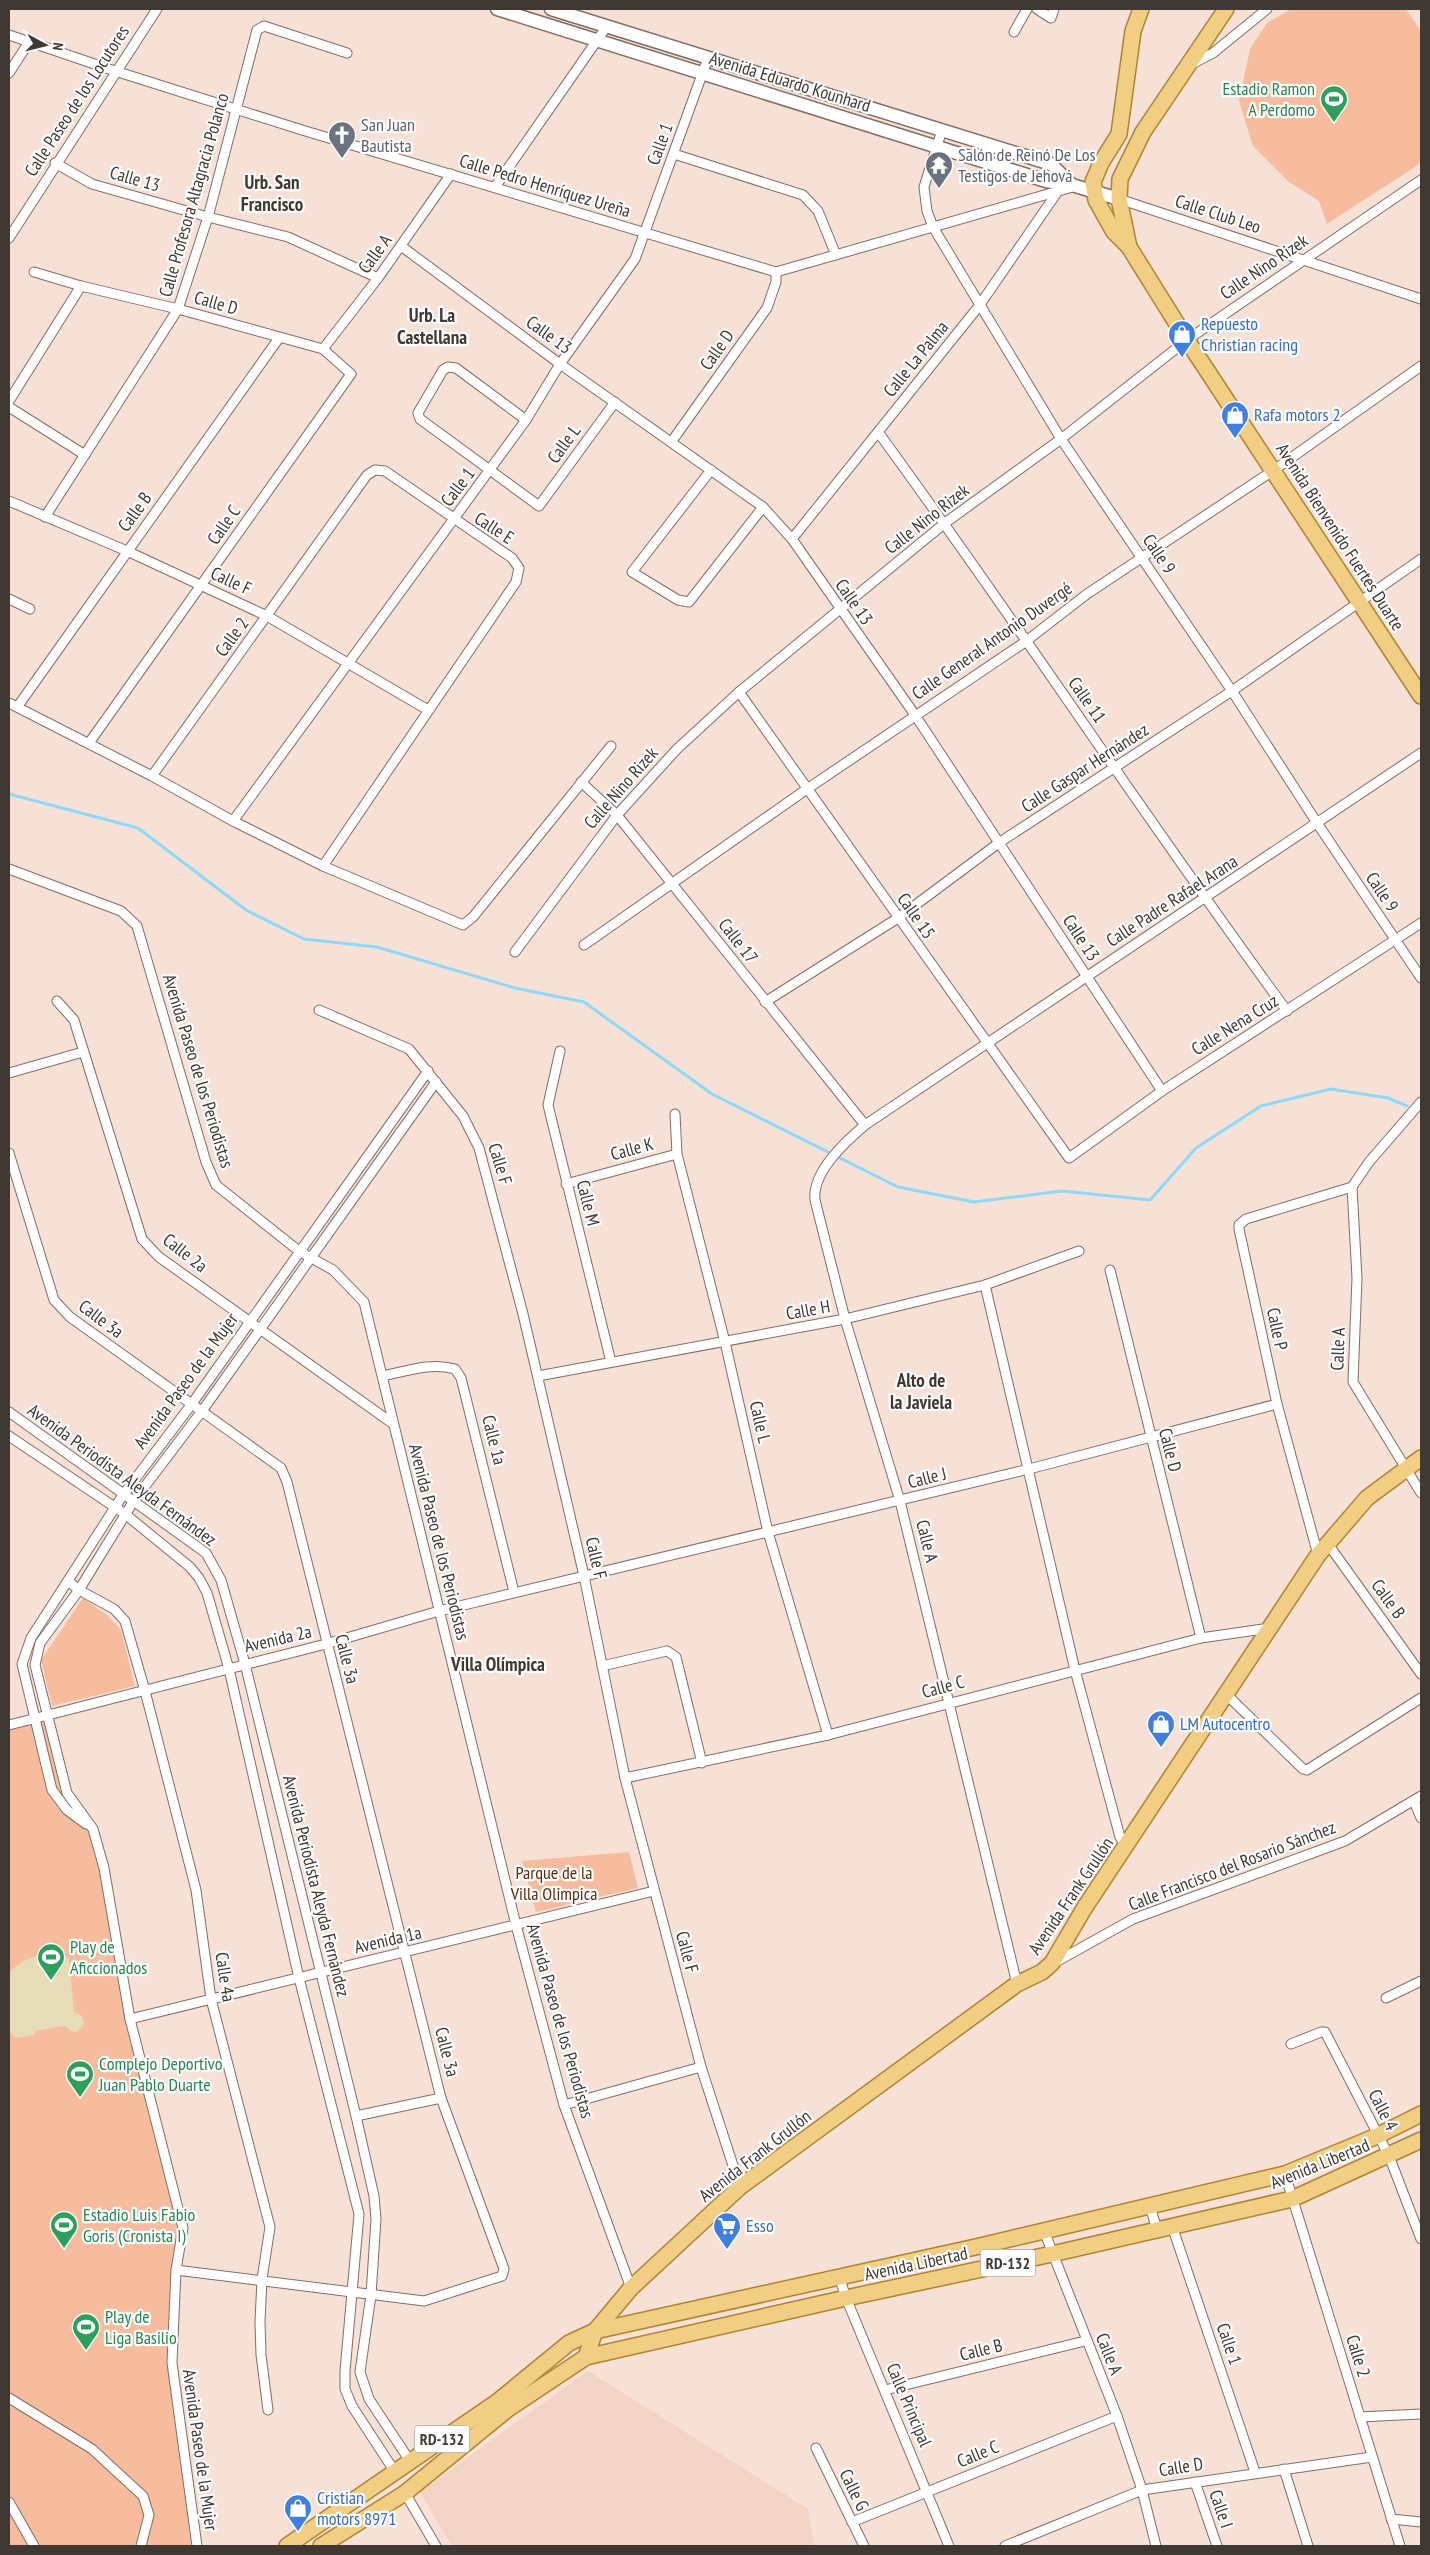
<svg xmlns="http://www.w3.org/2000/svg" width="1430" height="2555" font-family="'PT Sans Narrow',sans-serif">
<style>
.built{fill:#f1d4c5}
.green{fill:#f7bb9d}
.sand{fill:#e6dcb7}
.lines{fill:none;stroke-linecap:round;stroke-linejoin:round}
.stream{stroke:#90d8f8;stroke-width:3}
.street-casing{stroke:#816e64;stroke-width:11}
.secondary-casing{stroke:#816e64;stroke-width:15}
.primary-casing{stroke:#ad8432;stroke-width:18}
.street{stroke:#fff;stroke-width:9}
.secondary{stroke:#fff;stroke-width:12}
.primary{stroke:#f1ce83;stroke-width:15}
.labels{text-anchor:middle;stroke-width:4.5;stroke-linejoin:round;paint-order:stroke}
.shield{fill:#fff;stroke:#797470;stroke-width:1}
.shield-label{font-size:16px;font-weight:bold;fill:#403833}
.street-label{font-size:18px;fill:#403833;stroke:#fff}
.leisure-label{font-size:18px;fill:#27864d;stroke:#fff;text-anchor:start}
.worship-label{font-size:18px;fill:#5b616d;stroke:#fff;text-anchor:start}
.shop-label{font-size:18px;fill:#366cbe;stroke:#fff;text-anchor:start}
.park-label{font-size:18px;fill:#5c2b0f;stroke:#fff}
.neighbourhood-label{font-size:19px;font-weight:bold;fill:#403833;stroke:#fff}
</style>
<rect width="100%" height="100%" fill="#f7e1d6"/>
<path class="built" d="M588 2371 808 2509 814 2546H452L420 2492Z"/>
<g class="green">
<path d="M1291 9H1406L1421 31V163L1327 224 1319 201 1289 182 1253 146 1239 101 1250 49 1267 23Z"/>
<path d="M83 1598 107 1615 121 1630 135 1686 52 1706 41 1660Z"/>
<path d="M48 1715 67 1793 93 1829 119 1968 183 2228 172 2363 198 2546H9V1725Z"/>
<path d="M629 1852 638 1888 536 1912 522 1861Z"/>
</g>
<path class="sand" d="M43 1954 69 1958 74 2012 82 2016 84 2025 77 2032 71 2031 65 2026 35 2031V2035L15 2038 9 2031V1974C17 1962 29 1958 43 1954Z"/>
<g class="lines">
<path class="stream" d="M9 794 138 828 246 910 304 939 377 947 515 988 584 1002 712 1094 898 1187 974 1202 1062 1191 1150 1200 1196 1148 1261 1106 1331 1089 1388 1098 1407 1106"/>
<g class="street-casing">
<g id="street">
<path d="M1037 9 1051 18 1054 9"/>
<path d="M1014 32 1027 9"/>
<path d="M9 35 115 71 302 130 776 272 1076 186"/>
<path d="M1192 64 1213 53 1267 9"/>
<path d="M9 73 29 42"/>
<path d="M942 130 924 187 927 211 933 227 1061 439 1232 691 1317 823 1421 978"/>
<path d="M674 154 803 195 818 211 836 255"/>
<path d="M55 163 92 184 208 217 288 237 378 278"/>
<path d="M495 187 607 26"/>
<path d="M1119 199 1421 299"/>
<path d="M9 238 157 9"/>
<path d="M401 246 560 364 763 507 792 539 915 715 1162 1091"/>
<path d="M34 272 81 286 178 309 323 349 351 374 89 743"/>
<path d="M323 349 378 278 451 174"/>
<path d="M9 401 81 286"/>
<path d="M9 407 85 455"/>
<path d="M526 420 456 368 448 367 443 370 418 413 420 419 539 506 615 402"/>
<path d="M878 432C1018 623 1147 821 1287 1011"/>
<path d="M672 441 767 308 776 282V272"/>
<path d="M711 470 632 572 678 600 689 602 763 507"/>
<path d="M9 501 127 551 267 616 428 710"/>
<path d="M45 517 178 309 208 217 257 30 264 26 347 53"/>
<path d="M792 539 979 306 1056 194"/>
<path d="M9 599 30 609"/>
<path d="M739 692 1069 1158 1162 1091 1421 923"/>
<path d="M9 703 152 776 233 821"/>
<path d="M18 706 279 338"/>
<path d="M611 746 473 917 463 925 323 866 233 821 526 420 560 364 635 259 708 58"/>
<path d="M152 776 367 475 375 470 385 471 512 558 519 568 516 582 323 866"/>
<path d="M581 782 617 815 865 1125"/>
<path d="M9 869 121 911 137 926 206 1162 216 1185 299 1251 333 1270 364 1302 516 1925 564 2105 631 2288"/>
<path d="M584 945 807 789 1025 642 1087 594 1274 470 1421 366"/>
<path d="M515 952 617 815 677 749 739 692 945 523 1061 439 1187 340 1421 180"/>
<path d="M57 1001 74 1020 142 1239 159 1257 392 1423"/>
<path d="M765 1002 898 918 1000 842 1232 691 1421 559"/>
<path d="M319 1010 409 1049 463 1116 479 1148 523 1314 584 1576 625 1778 701 2067 740 2187"/>
<path d="M560 1051 548 1105 611 1362"/>
<path d="M9 1073 83 1052"/>
<path d="M675 1114 677 1154 725 1342 768 1532 828 1735"/>
<path d="M9 1153 54 1300 70 1317 281 1468 287 1482 441 2098 504 2269 502 2276 424 2301 176 2270"/>
<path d="M566 1184 677 1154"/>
<path d="M1352 1187 1357 1278 1353 1382 1421 1493"/>
<path d="M1352 1187 1369 1162 1421 1102"/>
<path d="M1110 1270 1201 1638"/>
<path d="M985 1285 1075 1670 1120 1837 1126 1846"/>
<path d="M383 1376C407 1371 431 1362 455 1369L461 1378 514 1592"/>
<path d="M538 1376 845 1319 985 1285 1079 1251"/>
<path d="M9 1412 206 1553 221 1580 245 1664 356 2116 374 2196 376 2219 371 2295 360 2372 369 2399 410 2461"/>
<path d="M9 1436 125 1514 190 1567 199 1578 207 1593 229 1669 299 1978 359 2214 345 2371V2389L352 2406 395 2472"/>
<path d="M1328 1544 1421 1674"/>
<path d="M1318 1555 1277 1404 1239 1229V1225L1246 1219 1352 1187"/>
<path d="M68 1581 79 1590 114 1609 125 1621 145 1691 196 1890 211 1999 270 2227 262 2279 260 2322 261 2355 268 2410"/>
<path d="M602 1666 667 1651 676 1657 702 1763"/>
<path d="M1226 1694 1303 1769 1307 1770 1421 1698"/>
<path d="M9 1725 326 1644 439 1611 1029 1469 1277 1404"/>
<path d="M625 1778 828 1735 1201 1638 1270 1628"/>
<path d="M1414 1801 1421 1818"/>
<path d="M86 1824 67 1810 52 1790 22 1664 31 1638 123 1495 191 1405 428 1071"/>
<path d="M1054 1963 1133 1919 1345 1841 1421 1796"/>
<path d="M1017 1984 900 1501 845 1319 815 1200C812 1172 845 1142 865 1125L1421 753"/>
<path d="M1386 1998 1421 1981"/>
<path d="M130 2019 654 1891"/>
<path d="M1291 2044 1321 2032H1325L1389 2156 1421 2239"/>
<path d="M564 2105 701 2067"/>
<path d="M356 2116 441 2098"/>
<path d="M1285 2174 1400 2546"/>
<path d="M1150 2206 1157 2230"/>
<path d="M1172 2226 1255 2472"/>
<path d="M1044 2231 1117 2416 1142 2490 1156 2546"/>
<path d="M839 2276 846 2298 949 2546"/>
<path d="M885 2390 1085 2341"/>
<path d="M9 2398 92 2449 143 2496 149 2515 141 2546"/>
<path d="M1360 2417 1421 2414"/>
<path d="M816 2448 864 2546"/>
<path d="M1284 2469 1308 2546"/>
<path d="M1195 2482 1217 2546"/>
<path d="M405 2493 436 2546"/>
<path d="M9 2502 34 2546"/>
<path d="M1391 2519 1421 2522"/>
<path d="M852 2522 1117 2416"/>
<path d="M197 2546 172 2363 176 2270 183 2228 130 2019 104 1868 93 1829 67 1793 35 1665 40 1643 79 1590 133 1502 202 1411 436 1082"/>
<path d="M1005 2546 1142 2490 1372 2457"/>
</g>
</g>
<g class="secondary-casing">
<g id="secondary">
<path d="M497 9 1046 181 1072 185 1119 199"/>
<path d="M551 9 1051 164 1072 185"/>
</g>
</g>
<g class="primary-casing">
<g id="primary">
<path d="M1141 9 1133 31 1119 134 1101 163 1093 182 1096 200 1114 232 1129 247 1187 340 1421 696"/>
<path d="M1129 247 1119 199 1120 179 1143 132 1226 9"/>
<path d="M586 2357 595 2331 631 2288 740 2187 1017 1984 1042 1972 1052 1963 1085 1907 1318 1555 1367 1498 1421 1458"/>
<path d="M287 2546 497 2402 569 2343 595 2331 980 2246 1285 2174 1377 2136 1421 2114"/>
<path d="M321 2546 405 2493 508 2409 586 2357 846 2298 1052 2254 1292 2199 1421 2140"/>
</g>
</g>
<use href="#street" class="street"/>
<use href="#secondary" class="secondary"/>
<use href="#primary" class="primary"/>
</g>
<defs>
<g id="stadium-pin" transform="scale(1.4375)"><path d="M0 17L-7.5 6A9.5 9.5 0 1 1 7.5 6Z" fill="#2e9e5b" stroke="#fff"/><path d="M0-5a6.5 5 0 1 0 0 10a6.5 5 0 1 0 0-10ZM-3.5-1.8h7v3.6h-7Z" fill="#fff"/></g>
<g id="church-pin" transform="scale(1.4375)"><path d="M0 17L-7.5 6A9.5 9.5 0 1 1 7.5 6Z" fill="#6b7280" stroke="#fff"/><path d="M-1.2-6h2.4v3.5h3.3v2.4h-3.3V6h-2.4V-.1h-3.3v-2.4h3.3Z" fill="#fff"/></g>
<g id="temple-pin" transform="scale(1.4375)"><path d="M0 17L-7.5 6A9.5 9.5 0 1 1 7.5 6Z" fill="#6b7280" stroke="#fff"/><path d="M0-6L5-2H3V0L6.5 2.5H4V6H1.5V3h-3V6H-4V2.5H-6.5L-3 0V-2H-5Z" fill="#fff"/></g>
<g id="shop-pin" transform="scale(1.4375)"><path d="M0 17L-7.5 6A9.5 9.5 0 1 1 7.5 6Z" fill="#3f7fe0" stroke="#fff"/><path d="M-5-2.5h2.3a2.7 3.5 0 0 1 5.4 0H5L5.5 6h-11ZM-1.5-2.5h3a1.5 2.3 0 0 0-3 0Z" fill="#fff"/></g>
<g id="supermarket-pin" transform="scale(1.4375)"><path d="M0 17L-7.5 6A9.5 9.5 0 1 1 7.5 6Z" fill="#3f7fe0" stroke="#fff"/><path d="M-6-5.5h2.5l.6 2H6L4.5 2H-2.5L-4.4-4H-6ZM-1.5 3.2a1.3 1.3 0 1 0 .1 0ZM3 3.2a1.3 1.3 0 1 0 .1 0Z" fill="#fff"/></g>
</defs>
<g fill-rule="evenodd">
<use href="#stadium-pin" x="1334" y="99"/>
<use href="#church-pin" x="342" y="135"/>
<use href="#temple-pin" x="939" y="165"/>
<use href="#shop-pin" x="1182" y="334"/>
<use href="#shop-pin" x="1235" y="415"/>
<use href="#shop-pin" x="1161" y="1724"/>
<use href="#stadium-pin" x="51" y="1957"/>
<use href="#stadium-pin" x="80" y="2074"/>
<use href="#stadium-pin" x="64" y="2225"/>
<use href="#supermarket-pin" x="727" y="2226"/>
<use href="#stadium-pin" x="86" y="2327"/>
<use href="#shop-pin" x="298" y="2508"/>
</g>
<g class="labels">
<g class="shield">
<rect x="980.5" y="2249.5" width="55" height="27" rx="4"/>
<rect x="414.5" y="2425.5" width="55" height="27" rx="4"/>
</g>
<g class="shield-label">
<text x="1008" y="2269">RD-132</text>
<text x="442" y="2445">RD-132</text>
</g>
<g class="street-label">
<text transform="translate(790 82) rotate(17)" y="6">Avenida Eduardo Kounhard</text>
<text transform="translate(77 101) rotate(-57)" y="6">Calle Paseo de los Locutores</text>
<text transform="translate(660 144) rotate(-70)" y="6">Calle 1</text>
<text transform="translate(135 179) rotate(16)" y="6">Calle 13</text>
<text transform="translate(545 186) rotate(17)" y="6">Calle Pedro Henríquez Ureña</text>
<text transform="translate(194 195) rotate(-74)" y="6">Calle Profesora Altagracia Polanco</text>
<text transform="translate(1218 214) rotate(18)" y="6">Calle Club Leo</text>
<text transform="translate(375 254) rotate(-54)" y="6">Calle A</text>
<text transform="translate(1264 267) rotate(-34)" y="6">Calle Nino Rizek</text>
<text transform="translate(216 303) rotate(16)" y="6">Calle D</text>
<text transform="translate(549 335) rotate(36)" y="6">Calle 13</text>
<text transform="translate(717 350) rotate(-55)" y="6">Calle D</text>
<text transform="translate(916 359) rotate(-51)" y="6">Calle La Palma</text>
<text transform="translate(564 444) rotate(-54)" y="6">Calle L</text>
<text transform="translate(458 487) rotate(-53)" y="6">Calle 1</text>
<text transform="translate(135 512) rotate(-54)" y="6">Calle B</text>
<text transform="translate(927 519) rotate(-38)" y="6">Calle Nino Rizek</text>
<text transform="translate(224 525) rotate(-55)" y="6">Calle C</text>
<text transform="translate(494 528) rotate(33)" y="6">Calle E</text>
<text transform="translate(1340 537) rotate(57)" y="6">Avenida Bienvenido Fuertes Duarte</text>
<text transform="translate(1159 554) rotate(56)" y="6">Calle 9</text>
<text transform="translate(231 581) rotate(25)" y="6">Calle F</text>
<text transform="translate(854 602) rotate(55)" y="6">Calle 13</text>
<text transform="translate(232 637) rotate(-54)" y="6">Calle 2</text>
<text transform="translate(992 641) rotate(-35)" y="6">Calle General Antonio Duvergé</text>
<text transform="translate(1087 700) rotate(55)" y="6">Calle 11</text>
<text transform="translate(1085 768) rotate(-33)" y="6">Calle Gaspar Hernández</text>
<text transform="translate(621 788) rotate(-49)" y="6">Calle Nino Rizek</text>
<text transform="translate(1382 892) rotate(56)" y="6">Calle 9</text>
<text transform="translate(1172 901) rotate(-33)" y="6">Calle Padre Rafael Arana</text>
<text transform="translate(916 916) rotate(55)" y="6">Calle 15</text>
<text transform="translate(1081 938) rotate(57)" y="6">Calle 13</text>
<text transform="translate(738 941) rotate(52)" y="6">Calle 17</text>
<text transform="translate(1235 1025) rotate(-32)" y="6">Calle Nena Cruz</text>
<text transform="translate(198 1071) rotate(73)" y="6">Avenida Paseo de los Periodistas</text>
<text transform="translate(632 1149) rotate(-15)" y="6">Calle K</text>
<text transform="translate(500 1164) rotate(73)" y="6">Calle F</text>
<text transform="translate(588 1203) rotate(76)" y="6">Calle M</text>
<text transform="translate(185 1253) rotate(38)" y="6">Calle 2a</text>
<text transform="translate(808 1310) rotate(-10)" y="6">Calle H</text>
<text transform="translate(101 1319) rotate(37)" y="6">Calle 3a</text>
<text transform="translate(1277 1329) rotate(78)" y="6">Calle P</text>
<text transform="translate(1338 1349) rotate(-88)" y="6">Calle A</text>
<text transform="translate(186 1381) rotate(-54)" y="6">Avenida Paseo de la Mujer</text>
<text transform="translate(760 1422) rotate(77)" y="6">Calle L</text>
<text transform="translate(494 1440) rotate(76)" y="6">Calle 1a</text>
<text transform="translate(1170 1450) rotate(76)" y="6">Calle D</text>
<text transform="translate(122 1475) rotate(36)" y="6">Avenida Periodista Aleyda Fernández</text>
<text transform="translate(927 1478) rotate(-14)" y="6">Calle J</text>
<text transform="translate(927 1541) rotate(76)" y="6">Calle A</text>
<text transform="translate(439 1542) rotate(76)" y="6">Avenida Paseo de los Periodistas</text>
<text transform="translate(596 1558) rotate(77)" y="6">Calle F</text>
<text transform="translate(1388 1599) rotate(54)" y="6">Calle B</text>
<text transform="translate(278 1639) rotate(-13)" y="6">Avenida 2a</text>
<text transform="translate(347 1659) rotate(76)" y="6">Calle 3a</text>
<text transform="translate(943 1687) rotate(-15)" y="6">Calle C</text>
<text transform="translate(1232 1866) rotate(-21)" y="6">Calle Francisco del Rosario Sánchez</text>
<text transform="translate(316 1886) rotate(76)" y="6">Avenida Periodista Aleyda Fernández</text>
<text transform="translate(1071 1896) rotate(-56)" y="6">Avenida Frank Grullón</text>
<text transform="translate(388 1940) rotate(-13)" y="6">Avenida 1a</text>
<text transform="translate(687 1952) rotate(75)" y="6">Calle F</text>
<text transform="translate(225 1977) rotate(81)" y="6">Calle 4a</text>
<text transform="translate(560 2021) rotate(74)" y="6">Avenida Paseo de los Periodistas</text>
<text transform="translate(447 2052) rotate(76)" y="6">Calle 3a</text>
<text transform="translate(1383 2110) rotate(63)" y="6">Calle 4</text>
<text transform="translate(755 2156) rotate(-38)" y="6">Avenida Frank Grullón</text>
<text transform="translate(1320 2164) rotate(-22)" y="6">Avenida Libertad</text>
<text transform="translate(916 2264) rotate(-12)" y="6">Avenida Libertad</text>
<text transform="translate(1229 2344) rotate(71)" y="6">Calle 1</text>
<text transform="translate(981 2350) rotate(-14)" y="6">Calle B</text>
<text transform="translate(1109 2354) rotate(68)" y="6">Calle A</text>
<text transform="translate(1358 2356) rotate(73)" y="6">Calle 2</text>
<text transform="translate(909 2405) rotate(67)" y="6">Calle Principal</text>
<text transform="translate(200 2450) rotate(82)" y="6">Avenida Paseo de la Mujer</text>
<text transform="translate(978 2454) rotate(-22)" y="6">Calle C</text>
<text transform="translate(1181 2467) rotate(-9)" y="6">Calle D</text>
<text transform="translate(854 2490) rotate(64)" y="6">Calle G</text>
<text transform="translate(1221 2509) rotate(71)" y="6">Calle I</text>
</g>
<g class="leisure-label">
<text x="1315" y="95" text-anchor="end">Estadio Ramon<tspan x="1315" dy="21">A Perdomo</tspan></text>
<text x="70" y="1953">Play de<tspan x="70" dy="21">Aficcionados</tspan></text>
<text x="99" y="2070">Complejo Deportivo<tspan x="99" dy="21">Juan Pablo Duarte</tspan></text>
<text x="83" y="2221">Estadio Luis Fabio<tspan x="83" dy="21">Goris (Cronista I)</tspan></text>
<text x="105" y="2323">Play de<tspan x="105" dy="21">Liga Basilio</tspan></text>
</g>
<g class="worship-label">
<text x="361" y="131">San Juan<tspan x="361" dy="21">Bautista</tspan></text>
<text x="958" y="161">Salón de Reinó De Los<tspan x="958" dy="21">Testigos de Jehová</tspan></text>
</g>
<g class="shop-label">
<text x="1201" y="330">Repuesto<tspan x="1201" dy="21">Christian racing</tspan></text>
<text x="1254" y="421">Rafa motors 2</text>
<text x="1180" y="1730">LM Autocentro</text>
<text x="746" y="2232">Esso</text>
<text x="317" y="2504">Cristian<tspan x="317" dy="21">motors 8971</tspan></text>
</g>
<g class="park-label">
<text x="554" y="1879">Parque de la<tspan x="554" dy="21">Villa Olimpica</tspan></text>
</g>
<g class="neighbourhood-label">
<text x="272" y="189">Urb. San<tspan x="272" dy="22">Francisco</tspan></text>
<text x="432" y="322">Urb. La<tspan x="432" dy="22">Castellana</tspan></text>
<text x="921" y="1387">Alto de<tspan x="921" dy="22">la Javiela</tspan></text>
<text x="498" y="1671">Villa Olímpica</text>
</g>
</g>
<rect width="1430" height="2555" fill="none" stroke="#403833" stroke-width="20"/>
<g transform="translate(45 45) rotate(97)" stroke="#ffffff" stroke-width="4" paint-order="stroke">
<path d="M0-4L9 19L0 12L-9 19Z" fill="#403833"/>
<text y="-8" font-size="14" font-weight="bold" text-anchor="middle" fill="#403833">N</text>
</g>
</svg>
